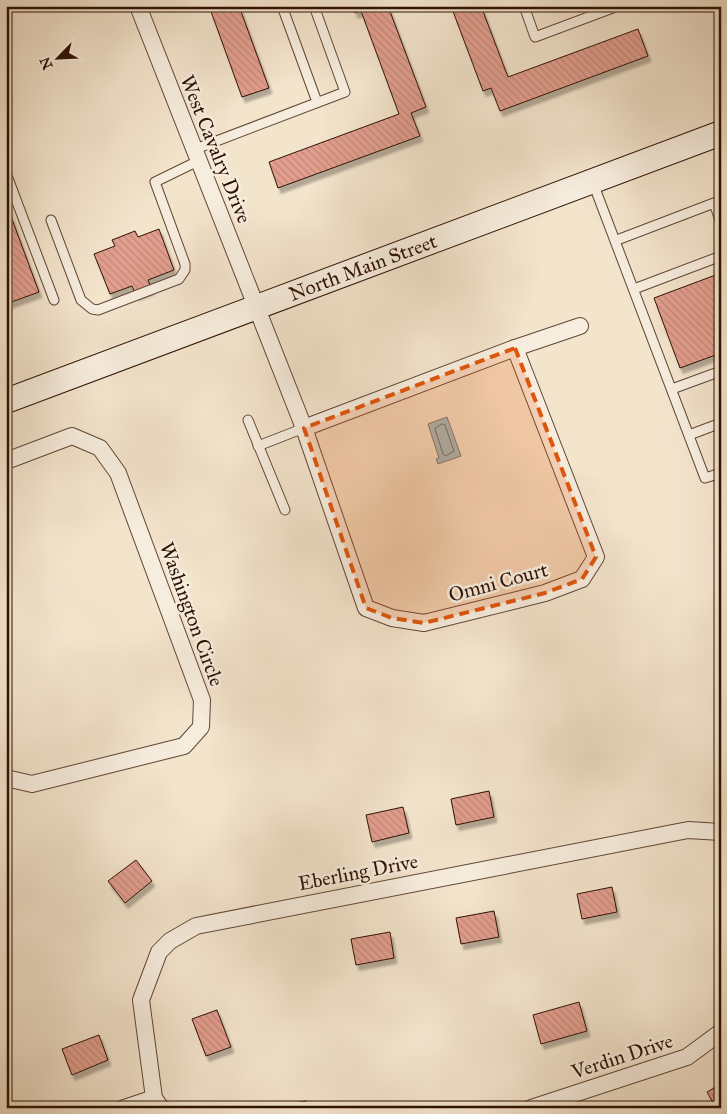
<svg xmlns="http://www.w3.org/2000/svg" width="727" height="1114" font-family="'IM FELL Great Primer',serif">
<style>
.water{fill:#9fbcc1;stroke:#727875}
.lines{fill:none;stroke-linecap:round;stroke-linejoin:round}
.shore{stroke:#676662;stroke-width:1}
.building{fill:url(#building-back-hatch);stroke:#2f1103;filter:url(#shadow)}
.lane-casing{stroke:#604635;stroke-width:11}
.street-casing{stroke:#604635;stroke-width:18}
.secondary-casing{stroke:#2f1103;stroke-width:26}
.lane{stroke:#f7edde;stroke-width:9}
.street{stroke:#f7edde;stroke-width:16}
.secondary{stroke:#f7edde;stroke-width:24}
.marked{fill:#df550c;fill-opacity:0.2;stroke:#df550c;stroke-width:4;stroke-dasharray:10 6;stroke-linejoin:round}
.labels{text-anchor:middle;stroke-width:5;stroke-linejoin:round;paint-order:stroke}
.street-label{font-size:20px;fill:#2f1103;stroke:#f7edde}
</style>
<defs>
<pattern id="building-back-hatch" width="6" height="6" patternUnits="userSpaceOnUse" patternTransform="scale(1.25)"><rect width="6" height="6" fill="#e29e8e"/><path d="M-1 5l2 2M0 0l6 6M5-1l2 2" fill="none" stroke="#c28779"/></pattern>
<filter id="shadow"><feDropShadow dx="3" dy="5.5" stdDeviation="1" flood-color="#0004"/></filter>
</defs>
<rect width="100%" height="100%" fill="#f3e4cc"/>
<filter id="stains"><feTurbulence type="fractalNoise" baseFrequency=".004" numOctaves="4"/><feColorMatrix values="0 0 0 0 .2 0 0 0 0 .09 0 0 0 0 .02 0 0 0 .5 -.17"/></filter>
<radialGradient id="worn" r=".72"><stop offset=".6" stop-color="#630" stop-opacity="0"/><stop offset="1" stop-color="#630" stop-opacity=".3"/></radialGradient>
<path class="water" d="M447 417 461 456 438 464 436 459 439 458 428 424Z"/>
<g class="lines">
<path class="shore" d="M442 424 445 425 454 451 446 456 443 454 435 429Z"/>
</g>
<g class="building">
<path d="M209 6H239L269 88 242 97Z"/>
<path d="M353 6H388L426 107 411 113 420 136 278 188 269 162 399 114 361 11 355 13Z"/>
<path d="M451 6H481L508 77 638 29 648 56 500 111 491 88 483 91Z"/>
<path d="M6 203 39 292 6 304Z"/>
<path d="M159 229 174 270 148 280 152 289 136 295 132 286 110 294 94 254 115 246 112 240 135 231 138 237Z"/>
<path d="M721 273V353L680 368 654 298Z"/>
<path d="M489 791 494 817 456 825 451 799Z"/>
<path d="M403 807 409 833 372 842 366 815Z"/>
<path d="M136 860 152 881 125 903 108 881Z"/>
<path d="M612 887 617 912 582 919 577 894Z"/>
<path d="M494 911 499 937 461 944 456 918Z"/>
<path d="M390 932 394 958 356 965 351 939Z"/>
<path d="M579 1002 587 1031 541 1044 533 1015Z"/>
<path d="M217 1010 231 1047 206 1056 192 1019Z"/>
<path d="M99 1035 108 1060 72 1075 62 1049Z"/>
<path d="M721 1084V1108H716L707 1092Z"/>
<path d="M306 1101 307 1108H272L271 1106Z"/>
</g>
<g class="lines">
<g class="lane-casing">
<g id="lane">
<path d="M282 6 317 102"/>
<path d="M524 6 535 37 618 6"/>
<path d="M193 150 345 92 314 6"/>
<path d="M6 173 54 300"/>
<path d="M593 183 705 478 721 473"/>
<path d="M51 220 81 300 92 309 98 310 179 279 185 270V264L155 182 198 161"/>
<path d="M617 240 714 203 721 223"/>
<path d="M634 289 721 256"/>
<path d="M672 389 721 371"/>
<path d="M248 420 285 510"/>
<path d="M689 435 721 423"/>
<path d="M258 446 304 428"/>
</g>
</g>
<g class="street-casing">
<g id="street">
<path d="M138 6 304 428 366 608 392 618 424 623 545 593 582 579 596 557 515 348"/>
<path d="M304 428 515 348 580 326"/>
<path d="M6 461 72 436 100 448 118 473 202 700 201 727 184 746 32 784 6 778"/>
<path d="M124 1108 154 1098"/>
<path d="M161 1108 154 1098 141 1000 159 952 170 941 196 926 688 830 721 832"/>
<path d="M531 1108 687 1057 721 1032"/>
</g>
</g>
<g class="secondary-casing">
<g id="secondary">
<path id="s1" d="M6 401 721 133"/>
</g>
</g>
<use href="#lane" class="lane"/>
<use href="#street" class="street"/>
<use href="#secondary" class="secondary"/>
</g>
<path class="marked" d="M515 348 596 557 582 579 545 593 424 623 392 618 366 608 304 428Z"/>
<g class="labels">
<g class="street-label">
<text transform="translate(216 149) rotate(68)" y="7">West Cavalry Drive</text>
<text dy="7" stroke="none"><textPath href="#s1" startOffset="381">North Main Street</textPath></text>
<text transform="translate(498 582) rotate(-15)" y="7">Omni Court</text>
<text transform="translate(192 614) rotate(70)" y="7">Washington Circle</text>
<text transform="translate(358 872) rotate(-11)" y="7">Eberling Drive</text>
<text transform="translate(622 1056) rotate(-18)" y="7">Verdin Drive</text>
</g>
</g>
<rect width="727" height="1114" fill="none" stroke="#f3e4cc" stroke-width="25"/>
<rect x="8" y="8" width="712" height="1099" fill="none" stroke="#2f1103" stroke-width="2.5"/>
<rect x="12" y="12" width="702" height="1089" fill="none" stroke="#2f1103"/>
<g transform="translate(58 58) rotate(246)" stroke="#f7edde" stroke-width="4" paint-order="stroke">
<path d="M0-4L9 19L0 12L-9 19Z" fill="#2f1103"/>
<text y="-8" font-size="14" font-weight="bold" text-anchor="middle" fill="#2f1103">N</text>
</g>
<rect width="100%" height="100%" filter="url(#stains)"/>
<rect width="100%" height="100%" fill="url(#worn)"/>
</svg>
